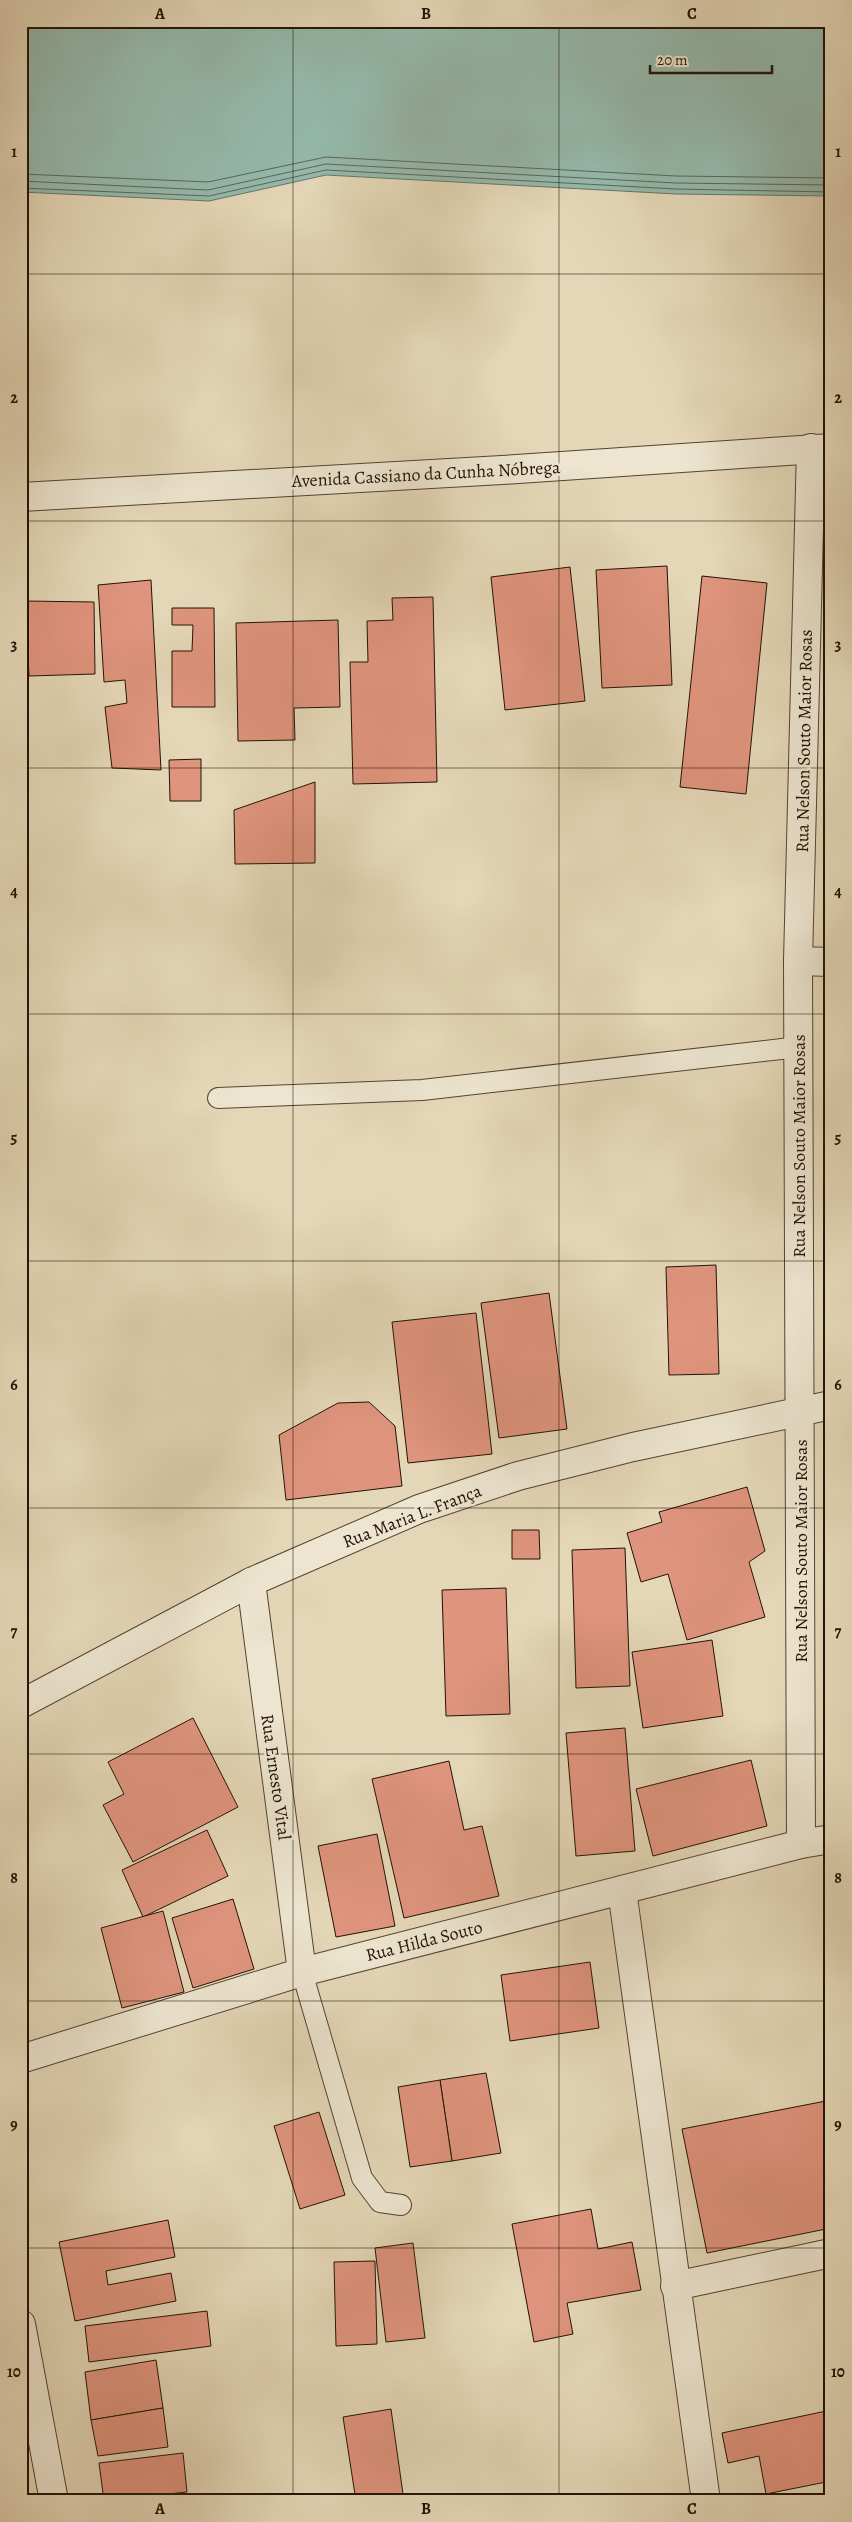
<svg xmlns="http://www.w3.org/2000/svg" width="852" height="2522" font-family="Alegreya,serif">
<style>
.water{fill:#95baad;stroke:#67776a}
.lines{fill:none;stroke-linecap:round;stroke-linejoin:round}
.shore{stroke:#5c665a;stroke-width:1}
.building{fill:#df947d;stroke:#231206}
.service-casing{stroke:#534332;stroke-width:22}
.minor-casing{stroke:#534332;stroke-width:30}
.service{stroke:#ede5d0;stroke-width:20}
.minor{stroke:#ede5d0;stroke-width:28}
.grid{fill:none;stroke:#231206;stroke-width:1;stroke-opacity:0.55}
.labels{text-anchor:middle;stroke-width:5;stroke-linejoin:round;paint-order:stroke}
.street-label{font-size:18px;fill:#231206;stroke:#ede5d0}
.neatline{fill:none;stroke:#231206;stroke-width:2}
.grid-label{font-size:16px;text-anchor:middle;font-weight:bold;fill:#231206}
</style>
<rect width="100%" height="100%" fill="#e4d7b7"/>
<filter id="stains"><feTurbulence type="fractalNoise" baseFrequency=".004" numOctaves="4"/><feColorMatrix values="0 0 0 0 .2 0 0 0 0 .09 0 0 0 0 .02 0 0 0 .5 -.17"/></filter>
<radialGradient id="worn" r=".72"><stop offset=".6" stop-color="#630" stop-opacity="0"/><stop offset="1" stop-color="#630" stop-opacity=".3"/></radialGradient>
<path class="water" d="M21 21H831V196L676 194 326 175 209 201 21 192Z"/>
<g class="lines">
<g class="shore">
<path d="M21 174 208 182 326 157 676 176 831 178"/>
<path d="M21 181 208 190 326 164 676 183 831 185"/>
<path d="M21 188 209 196 326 170 676 189 831 192"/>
</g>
</g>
<g class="building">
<path d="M667 566 672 685 602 688 596 570Z"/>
<path d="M570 567 585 701 505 710 491 577Z"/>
<path d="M702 576 767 583 746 794 680 787Z"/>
<path d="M151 580 161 770 112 768 105 707 127 703 125 680 104 682 98 585Z"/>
<path d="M433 597 437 782 353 784 350 662H368L367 621 393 620 392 598Z"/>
<path d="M25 601 94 602 95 674 29 676Z"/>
<path d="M172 608H214L215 707H172V651H192L193 625H172Z"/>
<path d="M338 620 340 707 294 708 295 740 238 741 236 623Z"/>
<path d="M201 759V801H170L169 760Z"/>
<path d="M315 782V863L235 864 234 810Z"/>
<path d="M716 1265 719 1374 669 1375 666 1267Z"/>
<path d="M549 1293 567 1429 499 1438 481 1303Z"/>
<path d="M476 1313 492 1454 408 1463 392 1322Z"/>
<path d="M369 1402 395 1426 402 1486 286 1500 279 1435 338 1403Z"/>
<path d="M747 1487 765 1551 749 1562 765 1617 687 1640 668 1574 641 1582 627 1533 662 1522 659 1512Z"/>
<path d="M512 1530H539L540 1559H512Z"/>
<path d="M625 1548 630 1686 576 1688 572 1550Z"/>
<path d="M506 1588 510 1714 446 1716 442 1590Z"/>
<path d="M712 1640 723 1716 643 1728 632 1652Z"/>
<path d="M193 1718 238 1807 133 1862 103 1805 124 1794 108 1762Z"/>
<path d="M625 1728 635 1851 576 1856 566 1733Z"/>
<path d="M751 1760 767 1826 653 1856 636 1789Z"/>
<path d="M449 1761 464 1830 482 1826 499 1896 404 1918 372 1779Z"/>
<path d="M207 1830 228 1876 143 1917 122 1870Z"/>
<path d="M377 1834 395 1926 336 1937 318 1846Z"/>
<path d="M233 1899 254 1969 193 1988 172 1918Z"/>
<path d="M163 1911 184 1992 122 2008 101 1928Z"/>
<path d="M590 1962 599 2028 510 2041 501 1975Z"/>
<path d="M486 2073 501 2153 452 2161 440 2080Z"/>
<path d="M440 2080 452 2161 410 2167 398 2087Z"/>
<path d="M831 2100V2228L707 2253 682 2129Z"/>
<path d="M319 2112 345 2195 300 2209 274 2126Z"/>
<path d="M591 2209 598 2249 632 2242 641 2290 567 2303 573 2334 534 2342 512 2224Z"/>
<path d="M168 2220 175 2257 106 2271 108 2285 171 2273 176 2301 75 2321 59 2242Z"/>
<path d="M413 2243 425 2338 386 2342 375 2248Z"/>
<path d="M375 2261 377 2344 336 2346 334 2262Z"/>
<path d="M207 2311 211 2346 89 2362 85 2326Z"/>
<path d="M156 2360 163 2408 91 2420 85 2372Z"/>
<path d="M831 2365V2388L824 2367Z"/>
<path d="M163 2408 168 2447 98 2456 91 2420Z"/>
<path d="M391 2409 404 2501H356L343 2417Z"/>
<path d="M831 2410V2481L766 2494 759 2456 728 2463 722 2433Z"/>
<path d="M183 2453 187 2492 104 2501 99 2463Z"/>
<path d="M159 2495V2501H109Z"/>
<path d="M831 2497V2501H804V2498Z"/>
</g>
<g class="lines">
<g class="service-casing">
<g id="service">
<path d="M218 1098 422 1090 799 1047"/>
<path d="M302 1972 362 2178 380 2202 401 2205"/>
</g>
</g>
<g class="minor-casing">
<g id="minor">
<path d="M21 497 502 470 831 448"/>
<path d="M798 961 831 962"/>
<path d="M251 1582 302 1972"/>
<path d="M21 1704 251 1582 419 1509 518 1476 633 1447 831 1405"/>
<path d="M801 1844 798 961 811 448"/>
<path d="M622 1890 706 2501"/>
<path d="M21 2059 302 1972 801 1844 831 1839"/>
<path d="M675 2286 831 2253"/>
<path d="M21 2324 54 2501"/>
</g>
</g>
<use href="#service" class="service"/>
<use href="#minor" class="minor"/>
</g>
<path class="grid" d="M293 21V2501M559 21V2501M21 274H831M21 521H831M21 768H831M21 1014H831M21 1261H831M21 1508H831M21 1754H831M21 2001H831M21 2248H831"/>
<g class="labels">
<g class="street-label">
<text transform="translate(426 474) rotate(-3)" y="6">Avenida Cassiano da Cunha Nóbrega</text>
<text transform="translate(804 741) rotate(-89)" y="6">Rua Nelson Souto Maior Rosas</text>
<text transform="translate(799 1146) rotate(-90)" y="6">Rua Nelson Souto Maior Rosas</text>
<text transform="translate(412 1516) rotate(-21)" y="6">Rua Maria L. França</text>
<text transform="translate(801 1551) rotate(-90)" y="6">Rua Nelson Souto Maior Rosas</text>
<text transform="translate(276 1777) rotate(82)" y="6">Rua Ernesto Vital</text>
<text transform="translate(424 1941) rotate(-14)" y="6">Rua Hilda Souto</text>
</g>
</g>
<rect width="852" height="2522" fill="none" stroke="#e4d7b7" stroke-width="55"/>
<path d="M650 65v8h122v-8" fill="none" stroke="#231206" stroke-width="2.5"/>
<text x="657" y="65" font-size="15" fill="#231206" stroke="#ede5d0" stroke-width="4" paint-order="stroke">20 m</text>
<rect x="28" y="28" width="796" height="2466" class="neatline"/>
<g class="grid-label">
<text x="160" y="19">A</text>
<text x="426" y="19">B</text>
<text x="692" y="19">C</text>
<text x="14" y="157">1</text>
<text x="838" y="157">1</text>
<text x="14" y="403">2</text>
<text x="838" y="403">2</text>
<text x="14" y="650">3</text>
<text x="838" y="650">3</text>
<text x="14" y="897">4</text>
<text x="838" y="897">4</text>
<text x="14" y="1143">5</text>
<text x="838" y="1143">5</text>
<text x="14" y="1390">6</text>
<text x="838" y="1390">6</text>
<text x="14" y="1637">7</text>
<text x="838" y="1637">7</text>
<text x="14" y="1883">8</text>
<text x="838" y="1883">8</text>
<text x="14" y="2130">9</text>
<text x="838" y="2130">9</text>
<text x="14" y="2377">10</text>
<text x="838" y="2377">10</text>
<text x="160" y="2514">A</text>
<text x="426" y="2514">B</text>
<text x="692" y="2514">C</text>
</g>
<rect width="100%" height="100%" filter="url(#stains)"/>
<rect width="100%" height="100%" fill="url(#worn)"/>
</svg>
